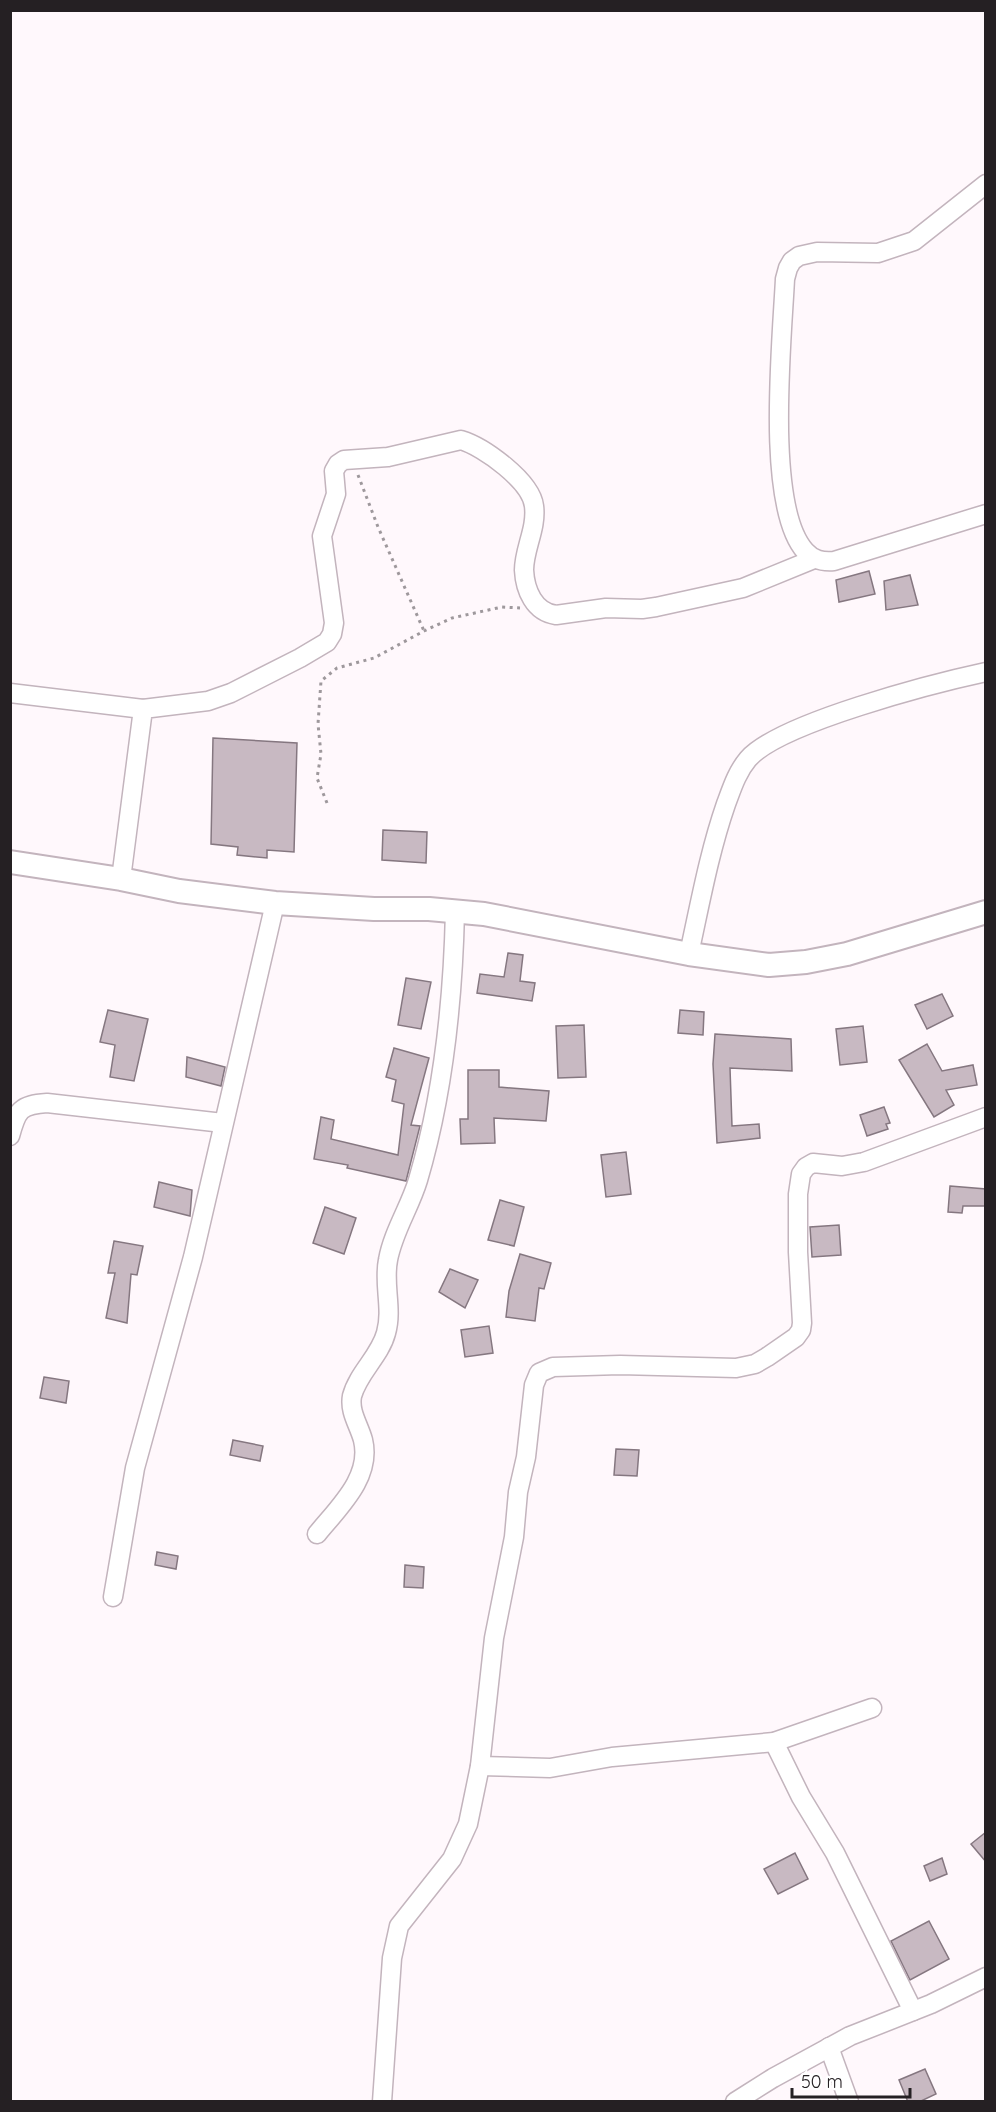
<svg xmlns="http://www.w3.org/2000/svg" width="996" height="2112" font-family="Quicksand,sans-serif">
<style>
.building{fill:#c8b9c2;stroke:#857780;stroke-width:1.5}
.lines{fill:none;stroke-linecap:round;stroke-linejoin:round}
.minor-casing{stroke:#c3b4bd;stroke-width:21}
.tertiary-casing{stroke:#c3b4bd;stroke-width:26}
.path{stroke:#9e989c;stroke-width:3;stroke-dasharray:3 4.5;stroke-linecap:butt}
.minor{stroke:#fff;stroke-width:18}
.tertiary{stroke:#fff;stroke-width:22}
</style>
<rect width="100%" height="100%" fill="#fff8fc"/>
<g class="building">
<path d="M869 571 875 594 839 602 836 580Z"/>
<path d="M910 575 918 605 886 610 884 581Z"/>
<path d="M213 738 297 743 294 852 267 850V858L237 855 238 847 211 844Z"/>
<path d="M383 830 427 832 426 863 382 860Z"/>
<path d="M508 953 523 955 520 981 535 983 532 1001 477 993 480 974 504 977Z"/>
<path d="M406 978 431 982 421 1029 398 1025Z"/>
<path d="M942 994 953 1016 927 1029 915 1005Z"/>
<path d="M108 1010 148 1019 134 1081 110 1077 115 1045 100 1042Z"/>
<path d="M680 1010 704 1012 703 1035 678 1033Z"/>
<path d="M584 1025 586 1077 558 1078 556 1026Z"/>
<path d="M863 1026 867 1062 840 1065 836 1029Z"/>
<path d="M715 1034 791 1039 792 1071 730 1068 732 1126 759 1124 760 1138 717 1143 713 1064Z"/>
<path d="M927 1044 942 1071 973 1065 977 1085 946 1090 954 1105 934 1117 899 1060Z"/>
<path d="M394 1048 429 1058 411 1125 420 1126 406 1181 347 1168 348 1165 314 1159 321 1117 334 1120 331 1139 398 1155 404 1104 392 1101 396 1080 386 1077Z"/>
<path d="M187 1057 225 1067 221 1086 186 1077Z"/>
<path d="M468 1070H499V1087L549 1091 546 1121 494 1118 495 1143 461 1144 460 1119H468Z"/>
<path d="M884 1107 890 1123 886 1124 888 1129 867 1136 860 1115Z"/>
<path d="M626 1152 631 1194 606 1197 601 1155Z"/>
<path d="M159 1182 192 1190 190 1216 154 1207Z"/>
<path d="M950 1186 986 1189V1206H963L962 1213 948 1212Z"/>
<path d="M500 1200 524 1207 514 1246 488 1240Z"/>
<path d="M325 1207 356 1218 344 1254 313 1243Z"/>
<path d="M839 1225 841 1255 812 1257 810 1227Z"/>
<path d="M114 1241 143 1246 137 1275 131 1274 127 1323 106 1318 115 1273H108Z"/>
<path d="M520 1254 551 1263 544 1289 539 1288 535 1321 506 1317 509 1291Z"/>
<path d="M450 1269 478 1280 465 1308 439 1292Z"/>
<path d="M489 1326 493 1353 465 1357 461 1330Z"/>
<path d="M44 1377 69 1381 66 1403 40 1398Z"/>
<path d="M233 1440 263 1446 260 1461 230 1455Z"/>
<path d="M616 1449 639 1450 637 1476 614 1475Z"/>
<path d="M157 1552 178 1556 176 1569 155 1565Z"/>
<path d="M405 1565 424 1567 423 1588 404 1587Z"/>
<path d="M986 1832V1862L971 1844Z"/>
<path d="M795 1853 808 1879 778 1894 764 1869Z"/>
<path d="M942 1858 947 1874 930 1881 924 1866Z"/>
<path d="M929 1921 949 1959 910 1980 891 1941Z"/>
<path d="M925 2069 936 2094 919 2102H908L899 2080Z"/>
</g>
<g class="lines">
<g class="minor-casing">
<g id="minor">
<path d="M986 184 914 241 878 253 817 252 799 256 792 261 788 268 785 279C782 340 765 506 805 551 813 560 822 562 834 561L986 514"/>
<path d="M10 693 143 709"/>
<path d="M121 879 143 709 208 701 231 693 300 658 327 642 332 634 334 623 322 536 336 494 334 471 338 464 344 460 388 457 461 440C484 447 531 481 534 506 537 528 524 549 524 570 525 590 534 612 556 615L606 608 642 609 656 607 743 588 814 559"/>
<path d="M689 954C700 904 709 853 726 804 732 788 737 772 748 759 779 723 935 683 986 672"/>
<path d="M10 1136C17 1110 20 1105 47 1103L223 1123"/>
<path d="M317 1534C339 1507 372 1477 363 1440 359 1425 349 1412 352 1396 358 1373 380 1356 386 1333 393 1309 383 1284 388 1260 393 1232 410 1207 418 1180 444 1092 453 1002 455 911"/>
<path d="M113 1597 135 1468 193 1257 275 903"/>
<path d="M774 1742 801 1797 835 1853 913 2011"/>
<path d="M480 1766 550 1768 612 1757 774 1742 872 1708"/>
<path d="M829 2047 849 2102"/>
<path d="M382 2102 392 1958 399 1926 452 1859 468 1824 480 1766 494 1638 514 1537 518 1492 526 1457 534 1385 539 1373 553 1367 620 1365 736 1368 755 1364 767 1357 796 1337 801 1330 802 1323 798 1252V1194L801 1174 806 1167 813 1163 842 1166 864 1162 986 1117"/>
<path d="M735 2102 773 2078 850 2036 931 2004 986 1977"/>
</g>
</g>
<g class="tertiary-casing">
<path id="tertiary" d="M10 862 121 879 179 891 275 903 374 909H429L484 914 689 954 769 965 806 962 847 954 986 912"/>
</g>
<g class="path">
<path d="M358 475 378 527 424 631"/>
<path d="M327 803 317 778 321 754 318 724 321 681 337 668 374 658 424 631 452 618 502 607 520 608"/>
</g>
<use href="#minor" class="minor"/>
<use href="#tertiary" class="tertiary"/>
</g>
<rect width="996" height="2112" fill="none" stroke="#252023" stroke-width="24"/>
<path d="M792 2088v9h118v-9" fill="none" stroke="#252023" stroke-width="3"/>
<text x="801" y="2088" font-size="18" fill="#252023" stroke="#ffffff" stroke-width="4.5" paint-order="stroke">50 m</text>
</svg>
